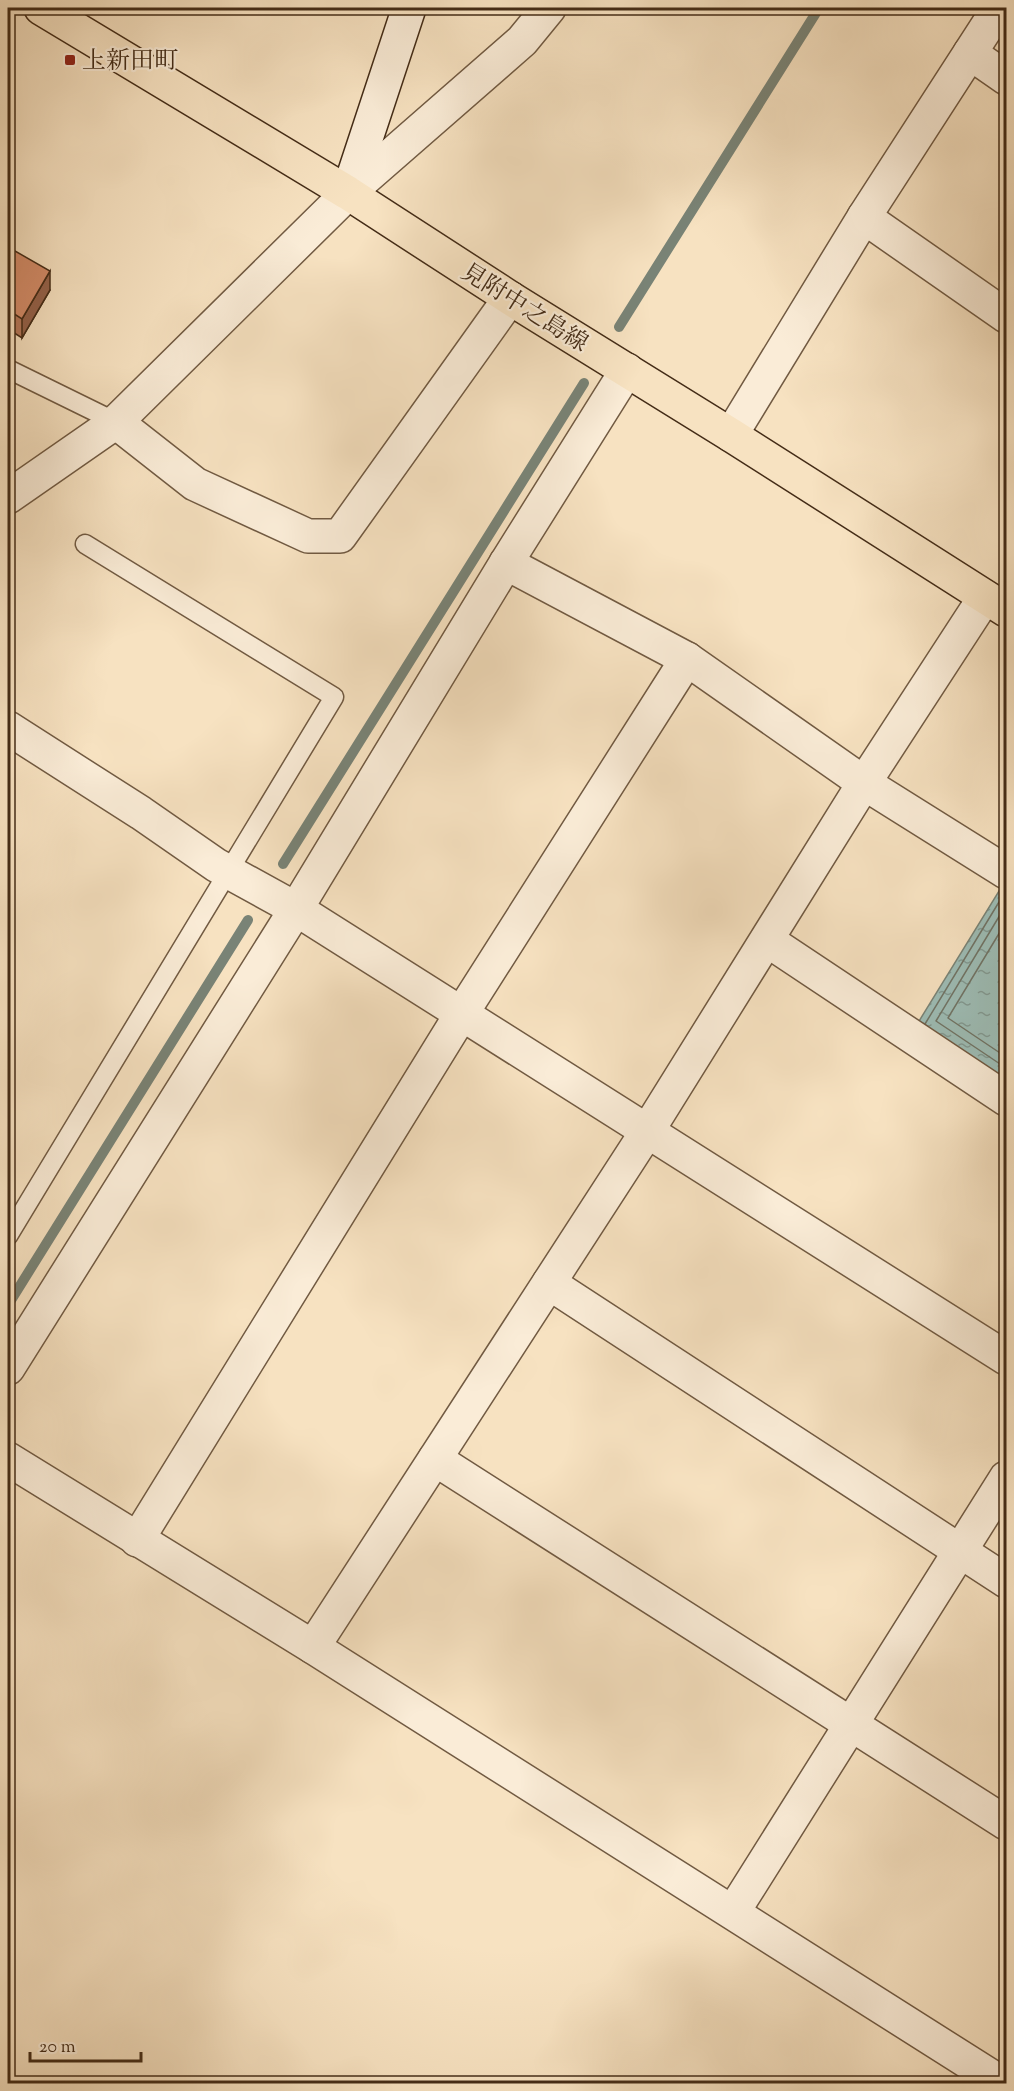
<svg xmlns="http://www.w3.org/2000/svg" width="1014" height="2091" font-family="'Sorts Mill Goudy','Noto Serif JP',serif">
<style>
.water{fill:url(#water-ripples);stroke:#798376;stroke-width:1.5}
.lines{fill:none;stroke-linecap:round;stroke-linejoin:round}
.shore{stroke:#707466;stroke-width:1.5}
.stream{stroke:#798376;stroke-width:10}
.lane-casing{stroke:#715a42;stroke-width:21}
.street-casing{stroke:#715a42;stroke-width:36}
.secondary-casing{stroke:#442c17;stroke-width:36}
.primary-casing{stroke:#442c17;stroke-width:36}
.lane{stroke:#faecd7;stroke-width:18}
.street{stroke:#faecd7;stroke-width:33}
.secondary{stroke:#faecd7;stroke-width:33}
.primary{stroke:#f7e2c1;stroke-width:33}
.wall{fill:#b5785a;stroke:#442c17;stroke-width:1.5}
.shaded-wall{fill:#94624a;stroke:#442c17;stroke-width:1.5}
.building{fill:#d38c69;stroke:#442c17;stroke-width:1.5}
.poi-dot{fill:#8f2418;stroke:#faecd7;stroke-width:2}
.labels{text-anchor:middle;stroke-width:4.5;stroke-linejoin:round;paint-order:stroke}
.poi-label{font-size:24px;fill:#442c17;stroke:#faecd7;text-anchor:start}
.street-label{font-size:24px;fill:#442c17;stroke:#faecd7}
</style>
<defs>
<pattern id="water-ripples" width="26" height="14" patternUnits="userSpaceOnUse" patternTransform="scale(1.5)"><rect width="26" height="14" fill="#9dbdb6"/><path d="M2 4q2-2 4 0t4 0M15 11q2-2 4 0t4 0" fill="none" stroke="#829a93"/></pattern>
</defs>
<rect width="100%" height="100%" fill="#f7e2c1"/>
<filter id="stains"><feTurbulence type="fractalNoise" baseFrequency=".00333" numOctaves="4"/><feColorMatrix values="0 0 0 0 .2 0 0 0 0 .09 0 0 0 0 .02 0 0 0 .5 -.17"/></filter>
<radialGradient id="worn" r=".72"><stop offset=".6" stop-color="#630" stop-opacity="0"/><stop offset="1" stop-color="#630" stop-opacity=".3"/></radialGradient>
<path class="water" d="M999 891 1006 896V1084L916 1026Z"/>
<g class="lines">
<g class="shore">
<path d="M1006 908 1003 910 936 1021 1006 1068"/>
<path d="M1006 922 948 1018 1006 1057"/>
<path d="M925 1024 999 902 1006 900"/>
</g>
<g class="stream">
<path d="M619 327 819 8"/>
<path d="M283 864 584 383"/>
<path d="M8 1305 248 920"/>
</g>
<g class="lane-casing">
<g id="lane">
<path d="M8 369 116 422"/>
<path d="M8 1236 334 697 85 544"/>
</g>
</g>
<g class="street-casing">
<g id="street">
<path d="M970 53 1006 78"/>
<path d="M864 217 1006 316"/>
<path d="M116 422 195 484 308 536H340L510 298"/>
<path d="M731 435 864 217 999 8"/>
<path d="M8 497 116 422 348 193 522 41 549 8"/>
<path d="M506 563 687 659 864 783 1006 872"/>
<path d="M8 728 141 813 216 865 296 909 1006 1358"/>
<path d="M767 940 1006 1099"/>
<path d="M549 1283 1006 1581"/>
<path d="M8 1368 296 909 506 563 627 370"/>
<path d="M8 1459 313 1647 1003 2084"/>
<path d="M435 1459 1006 1823"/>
<path d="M137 1540 462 1013 687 659"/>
<path d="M313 1647 648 1130 864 783 985 597"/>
<path d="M733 1912 1006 1478"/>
</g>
</g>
<g class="secondary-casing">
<path id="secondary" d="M348 193 409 8"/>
</g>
<g class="primary-casing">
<path id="primary" d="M41 8 348 193 510 298 731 435 1006 610"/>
</g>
<use href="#lane" class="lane"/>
<use href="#street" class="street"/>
<use href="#secondary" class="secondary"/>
<use href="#primary" class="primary"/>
</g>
<path class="wall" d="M8 247 50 290 22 338 8 329Z"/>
<path class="shaded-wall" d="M50 271V290L22 338V319Z"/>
<path class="building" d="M8 247 50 271 22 319 8 310Z"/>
<rect class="poi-dot" x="64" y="54" width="12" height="12" rx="3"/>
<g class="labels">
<g class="poi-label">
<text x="82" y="68">上新田町</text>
</g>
<g class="street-label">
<text transform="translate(525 307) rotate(32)" y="8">見附中之島線</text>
</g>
</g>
<rect width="1014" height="2091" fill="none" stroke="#f7e2c1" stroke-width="30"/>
<rect x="9" y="9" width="996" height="2073" fill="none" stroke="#442c17" stroke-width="3"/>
<rect x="15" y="15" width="984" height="2061" fill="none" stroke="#442c17" stroke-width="1.5"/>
<path d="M30 2052v9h111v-9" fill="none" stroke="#442c17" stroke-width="3"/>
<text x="39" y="2052" font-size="18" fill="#442c17" stroke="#faecd7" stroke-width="4.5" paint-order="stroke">20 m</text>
<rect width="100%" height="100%" filter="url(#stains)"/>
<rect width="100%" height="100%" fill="url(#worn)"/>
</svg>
